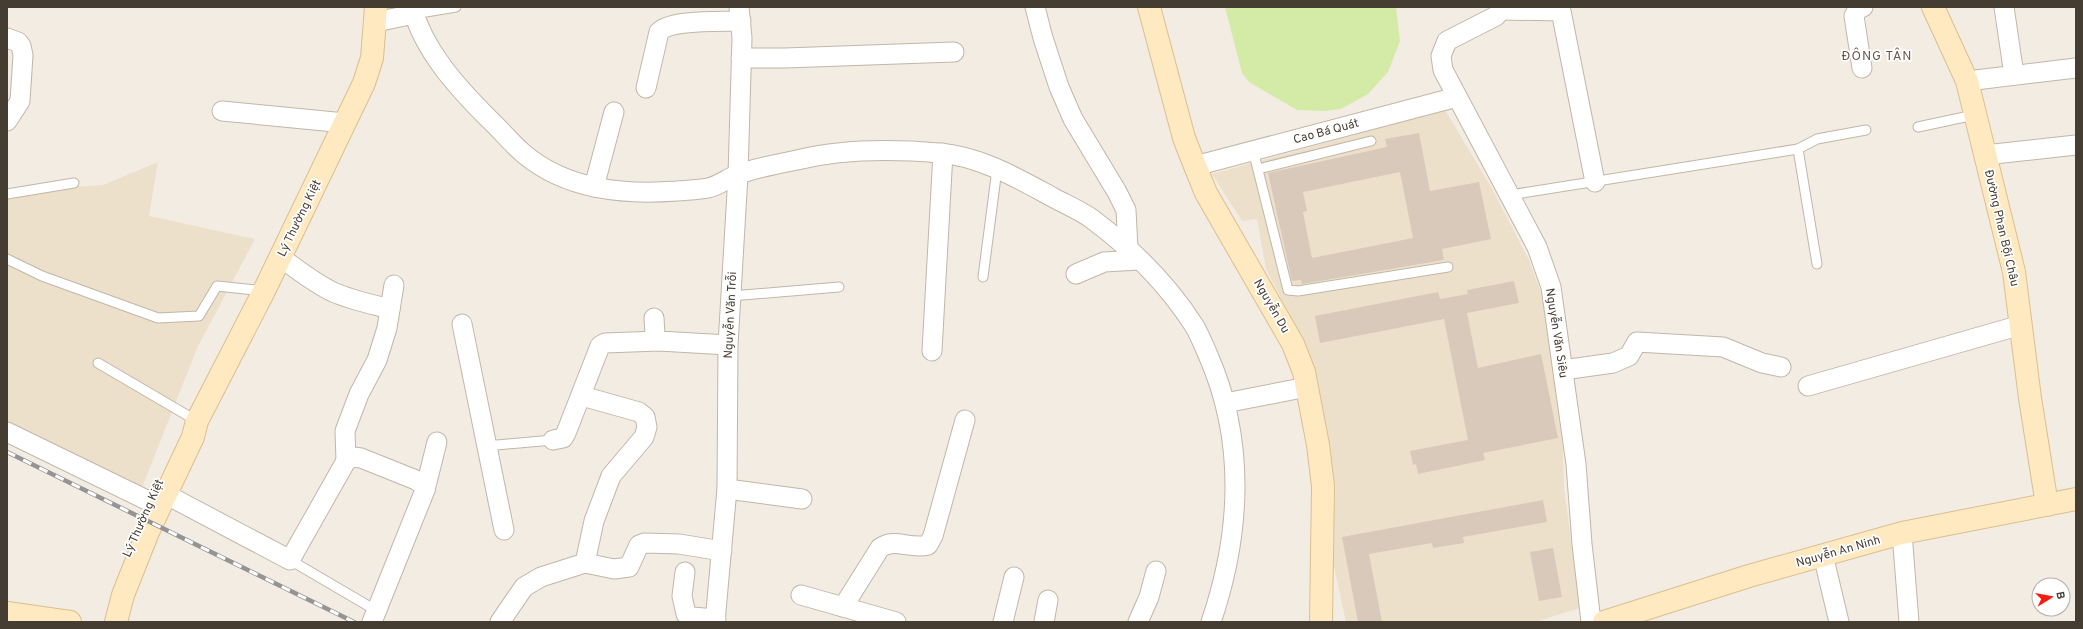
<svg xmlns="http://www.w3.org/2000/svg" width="2083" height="629" font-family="Overpass,sans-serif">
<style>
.education{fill:#ede0cb}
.pitch{fill:#d3eba7}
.building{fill:#d8c9ba;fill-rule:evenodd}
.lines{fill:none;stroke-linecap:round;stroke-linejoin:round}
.lane-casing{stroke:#c2b6a7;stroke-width:11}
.street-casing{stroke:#c2b6a7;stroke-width:21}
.secondary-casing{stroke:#dabf90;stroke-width:24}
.lane{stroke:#fff;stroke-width:9}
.street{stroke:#fff;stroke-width:19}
.secondary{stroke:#ffe9c0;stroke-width:22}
.rail-casing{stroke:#949494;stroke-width:4.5}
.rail{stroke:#fff;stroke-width:3;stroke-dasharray:9;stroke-linecap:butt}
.labels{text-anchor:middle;stroke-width:3.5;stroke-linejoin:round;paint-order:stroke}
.street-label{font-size:12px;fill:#453c32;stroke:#fff}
.neighbourhood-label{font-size:13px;letter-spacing:1px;fill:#685849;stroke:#fff}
</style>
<rect width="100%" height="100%" fill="#f3ece2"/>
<g class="education">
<path d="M1445 110 1491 187 1528 258 1546 306 1562 425 1564 488 1580 608 1535 622H1346L1332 557 1320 402 1309 353 1266 269 1257 219 1242 221 1212 174Z"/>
<path d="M158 162 149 216 255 239 198 346 141 490 7 427V192L103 185Z"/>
</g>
<path class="pitch" d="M1225 7H1396L1400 41 1388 72 1368 94 1341 109 1324 111 1297 110 1249 82 1242 73Z"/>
<g class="building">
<path d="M1419 133 1430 191 1479 182 1491 239 1442 249 1444 260 1302 284 1301 280 1292 281 1268 173 1387 147 1385 139ZM1400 172 1413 238 1312 258 1303 212 1307 211 1303 192Z"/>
<path d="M1514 281 1519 303 1467 313 1478 368 1541 354 1558 438 1483 453 1485 460 1418 474 1416 464 1413 465 1410 451 1468 440 1444 319 1320 343 1315 316 1438 292 1440 299 1468 294 1467 290Z"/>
<path d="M1543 500 1547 522 1463 537 1464 543 1433 548 1432 543 1369 554 1382 622H1358L1342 537Z"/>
<path d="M1553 548 1562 597 1539 601 1530 552Z"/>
</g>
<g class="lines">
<g class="lane-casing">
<g id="lane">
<path d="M414 14 456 7"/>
<path d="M1918 127 1974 115"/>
<path d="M1798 149 1817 264"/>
<path d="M1253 150 1288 290 1298 291 1448 267"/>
<path d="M1258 169 1371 141"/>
<path d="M7 194 74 183"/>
<path d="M1510 195 1798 149 1817 139 1866 130"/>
<path d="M7 259 42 276 158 318 199 316 217 286 264 291"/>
<path d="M983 277 997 169"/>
<path d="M731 296 839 287"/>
<path d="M98 363 197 421"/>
<path d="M486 446 553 440"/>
<path d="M290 560 377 611"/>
</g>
</g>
<g class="street-casing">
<g id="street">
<path d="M412 7C424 51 457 87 489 119 501 130 511 143 524 154 567 190 624 195 677 191 687 190 698 190 708 188 718 186 727 179 736 175 755 168 777 164 797 160 842 149 893 149 939 153 980 156 1019 179 1054 198 1067 205 1081 211 1092 219 1131 248 1169 286 1195 327 1200 336 1204 346 1208 355 1246 441 1241 534 1211 622"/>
<path d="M1035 7 1043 38 1059 87 1073 119 1117 192 1126 210 1128 249"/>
<path d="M1504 7 1496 16 1447 41 1441 56 1443 70 1537 247 1551 287 1576 464 1582 544 1591 622"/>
<path d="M2004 7 2014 75"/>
<path d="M1503 10 1561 11 1595 182"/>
<path d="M376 22 414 14"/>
<path d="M7 38 18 42 21 46 23 55 20 101 7 121"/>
<path d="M741 58H785L954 52"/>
<path d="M1862 68 1854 16 1858 9 1863 7"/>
<path d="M1967 81 2076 68"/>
<path d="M646 88 659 32C670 19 723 22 741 21"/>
<path d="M222 111 345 123"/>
<path d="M1985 155 2076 145"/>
<path d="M1195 166 1457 97"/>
<path d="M594 187 614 112"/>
<path d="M280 257C297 269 314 283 333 292 351 300 371 304 390 309"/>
<path d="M1076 274 1104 262 1139 260"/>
<path d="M654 318 655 335 659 341 728 345"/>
<path d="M462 324 504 530"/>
<path d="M932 351 943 153"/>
<path d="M1563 370 1613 363 1629 356 1637 342 1723 347 1762 363 1781 367"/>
<path d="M1808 386 2021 325"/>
<path d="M1225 403 1307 387"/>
<path d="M7 432 161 507"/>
<path d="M553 440 563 438 566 433 600 346 605 343 659 341"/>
<path d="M346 461 345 431 359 394 377 360 387 328 394 285"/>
<path d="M727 489 802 499"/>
<path d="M425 490 437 442"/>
<path d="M167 495 290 560 346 461 353 457 361 458 416 480 422 484 425 490 372 622"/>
<path d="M1902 533 1909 622"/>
<path d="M1823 555 1839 622"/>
<path d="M585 563 614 569 629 567 639 545 644 543 679 544 722 551"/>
<path d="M685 572 682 596 686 614 692 617 716 619"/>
<path d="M801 595 896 622"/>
<path d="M843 607 880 548C896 537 909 550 928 545L933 536 965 420"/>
<path d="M500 622 524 587 541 577 585 563 594 521 611 476 644 437 647 427 645 417 639 412 582 396"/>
<path d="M715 622 727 489 728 345 738 175 742 38 739 7"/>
<path d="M1003 622 1014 577"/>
<path d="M1044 622 1048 600"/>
<path d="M1138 622 1149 597 1156 571"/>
</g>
</g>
<g class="secondary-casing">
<g id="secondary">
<path d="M1149 7 1184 138 1195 166 1206 193 1293 344 1304 372 1318 445 1323 486 1321 622"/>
<path d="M1933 7 1967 81 2014 272 2030 398 2047 505"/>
<path d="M7 613 70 622"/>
<path d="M116 622 123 595 148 532 193 437 197 421 264 291 364 83 372 58 376 7"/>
<path d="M1604 622 1749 576 1902 533 2076 499"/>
</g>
</g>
<use href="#lane" class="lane"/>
<use href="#street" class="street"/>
<use href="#secondary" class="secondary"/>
<g class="rail-casing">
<path id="rail" d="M7 452 354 622"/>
</g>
<use href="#rail" class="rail"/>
</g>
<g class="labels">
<g class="street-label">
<text transform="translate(1326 131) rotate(-15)" y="4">Cao Bá Quát</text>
<text transform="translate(299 218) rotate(-64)" y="4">Lý Thường Kiệt</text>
<text transform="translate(2002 228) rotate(77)" y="4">Đường Phan Bội Châu</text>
<text transform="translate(1272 306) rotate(60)" y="4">Nguyễn Du</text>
<text transform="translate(730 315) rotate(-87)" y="4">Nguyễn Văn Trỗi</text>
<text transform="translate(1557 333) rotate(81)" y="4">Nguyễn Văn Siêu</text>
<text transform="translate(143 518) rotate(-66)" y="4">Lý Thường Kiệt</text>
<text transform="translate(1838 551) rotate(-16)" y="4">Nguyễn An Ninh</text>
</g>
<g class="neighbourhood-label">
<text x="1877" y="60">ĐÔNG TÂN</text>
</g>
</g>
<rect width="2083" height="629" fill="none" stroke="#453c32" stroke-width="16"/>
<g transform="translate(2051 597) rotate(79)"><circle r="19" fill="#ffffff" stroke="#b5b1ad"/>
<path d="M0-3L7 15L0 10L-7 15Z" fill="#ff190d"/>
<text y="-6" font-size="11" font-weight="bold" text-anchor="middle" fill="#453c32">B</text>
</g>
</svg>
